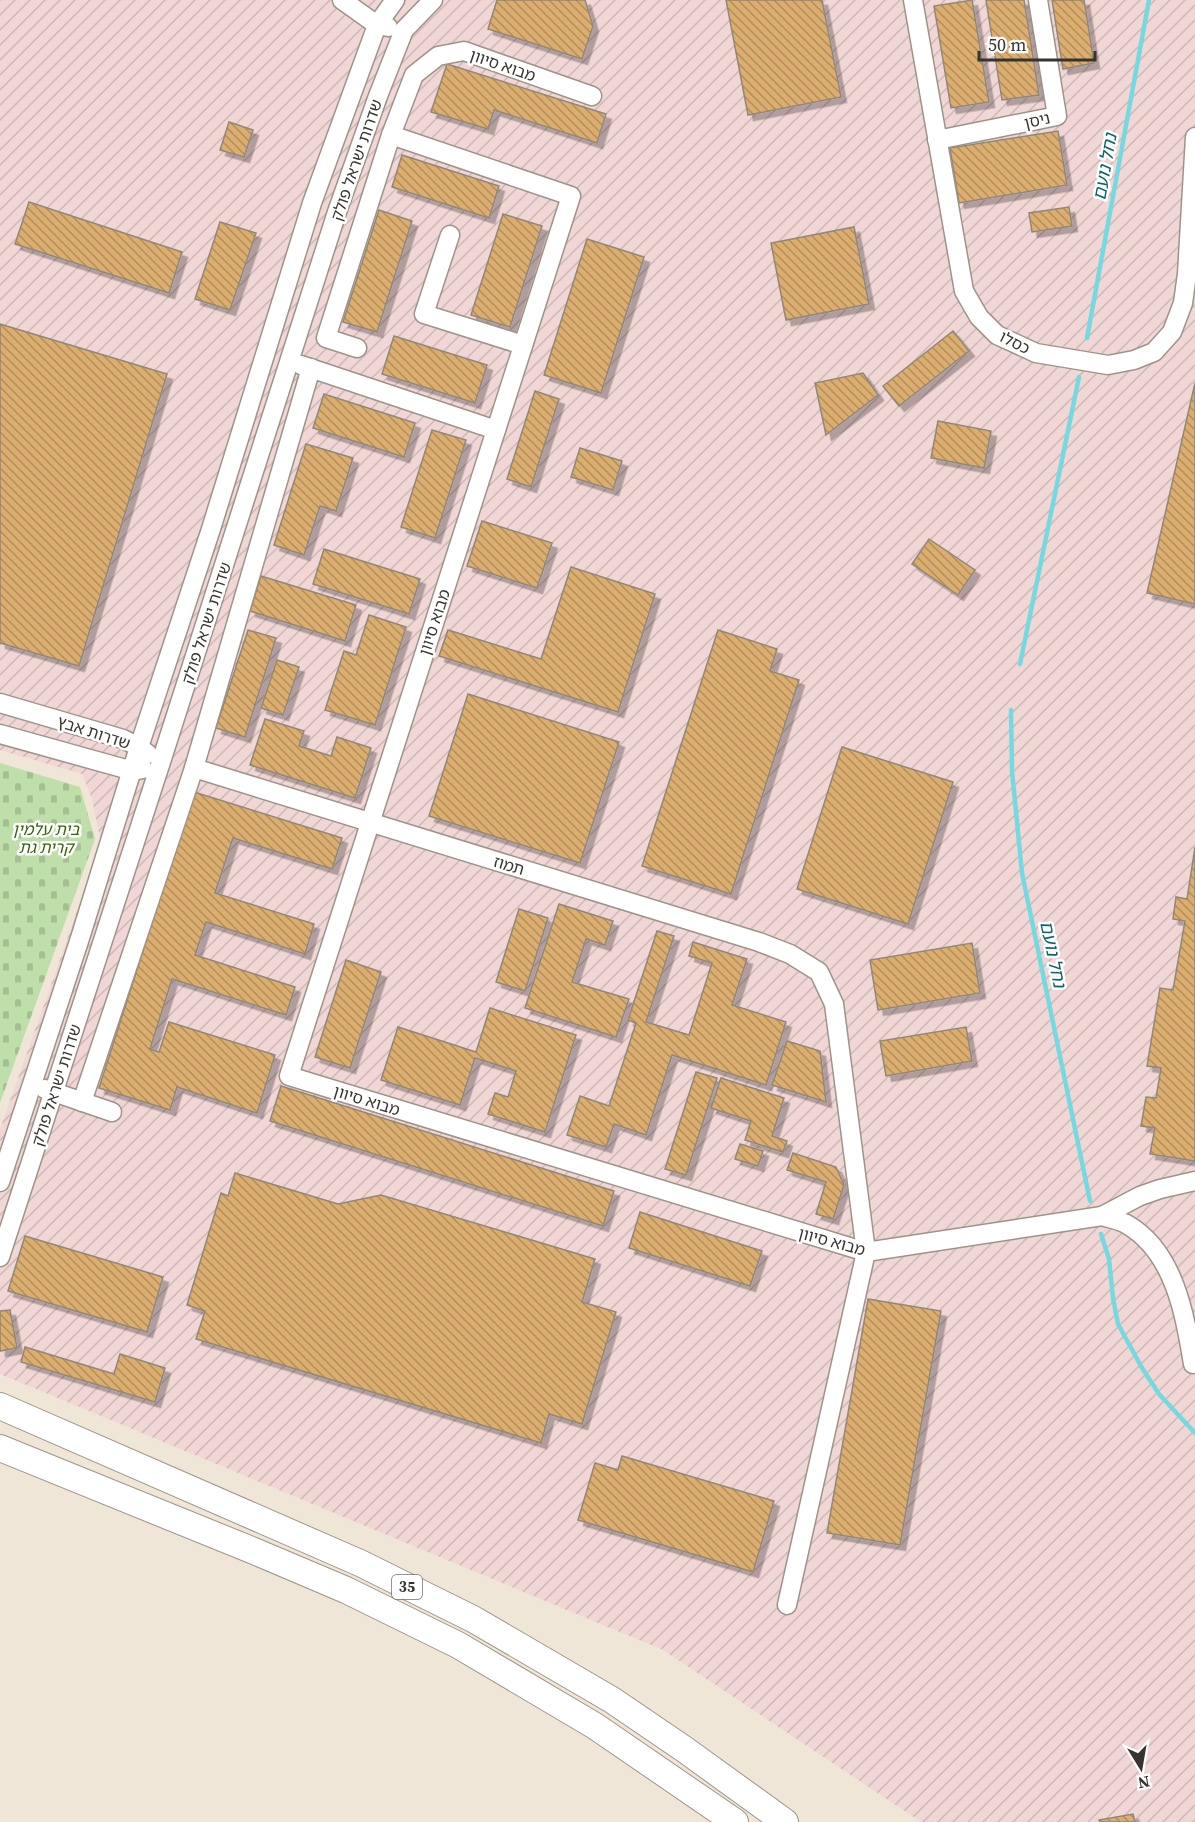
<svg xmlns="http://www.w3.org/2000/svg" width="1195" height="1822" font-family="'Source Serif 4','Noto Sans Hebrew',serif">
<style>
.industrial{fill:url(#industrial-furrows)}
.cemetery{fill:url(#cemetery-stones)}
.lines{fill:none;stroke-linecap:round;stroke-linejoin:round}
.stream{stroke:#74dadf;stroke-width:4.5}
.building{fill:url(#building-back-hatch);stroke:#90877a;stroke-width:1.5;filter:url(#shadow)}
.minor-casing{stroke:#9d9487;stroke-width:21}
.highway-casing{stroke:#9d9487;stroke-width:28}
.minor{stroke:#fff;stroke-width:18}
.highway{stroke:#fff;stroke-width:26}
.labels{text-anchor:middle;stroke-width:5;stroke-linejoin:round;paint-order:stroke}
.shield{fill:#fff;stroke:#73706d;stroke-width:1.5}
.shield-label{font-size:15px;font-weight:bold;fill:#37332e}
.street-label{font-size:16px;fill:#37332e;stroke:#fff}
.park-label{font-size:16px;font-style:italic;fill:#38660a;stroke:#fff}
.water-label{font-size:18px;font-style:italic;fill:#086467;stroke:#fff}
</style>
<defs>
<pattern id="industrial-furrows" width="10" height="10" patternUnits="userSpaceOnUse" patternTransform="scale(1.5)"><rect width="10" height="10" fill="#f1d6d6"/><path d="M-1 1l2-2M0 10L10 0M9 11l2-2" fill="none" stroke="#cfb8b8"/></pattern>
<pattern id="cemetery-stones" width="16" height="16" patternUnits="userSpaceOnUse" patternTransform="scale(1.5)"><rect width="16" height="16" fill="#bedfa9"/><path d="M2 7V4a2 2 0 0 1 4 0v3zM10 15v-3a2 2 0 0 1 4 0v3z" fill="#a4c092"/></pattern>
<pattern id="building-back-hatch" width="6" height="6" patternUnits="userSpaceOnUse" patternTransform="scale(1.5)"><rect width="6" height="6" fill="#dbae6f"/><path d="M-1 5l2 2M0 0l6 6M5-1l2 2" fill="none" stroke="#b28e5c"/></pattern>
<filter id="shadow"><feDropShadow dx="5.5" dy="5.5" stdDeviation="0" flood-color="#0004"/></filter>
</defs>
<rect width="100%" height="100%" fill="#f0e6d8"/>
<path class="industrial" d="M0 0H1195V1822H921L663 1650 0 1374V1129L101 843 92 799 82 774 0 750Z"/>
<path class="cemetery" d="M0 763 80 787 95 839 0 1103Z"/>
<g class="lines">
<g class="stream">
<path d="M1087 338 1149 0"/>
<path d="M1020 664 1079 377"/>
<path d="M1011 710 1012 771 1022 873 1090 1201"/>
<path d="M1101 1234 1109 1259 1113 1298 1118 1324 1142 1368 1159 1394 1195 1433"/>
</g>
</g>
<g class="building">
<path d="M497 0H585L593 26 582 59 488 29Z"/>
<path d="M726 0H822L841 97 748 115Z"/>
<path d="M972 0 989 102 951 108 934 6Z"/>
<path d="M986 0H1024L1039 95 1002 100Z"/>
<path d="M1052 0H1084L1094 63 1063 69Z"/>
<path d="M447 64 606 114 597 143 494 110 488 129 431 112Z"/>
<path d="M229 122 253 130 244 157 220 150Z"/>
<path d="M1058 131 1067 185 959 203 950 148Z"/>
<path d="M402 155 499 186 489 218 392 187Z"/>
<path d="M29 202 182 252 169 293 15 244Z"/>
<path d="M1069 207 1072 226 1032 232 1029 213Z"/>
<path d="M379 210 412 221 377 332 343 322Z"/>
<path d="M503 214 542 226 510 327 471 315Z"/>
<path d="M220 222 256 233 230 310 195 299Z"/>
<path d="M854 227 869 304 786 320 771 243Z"/>
<path d="M587 239 644 257 601 393 544 375Z"/>
<path d="M0 324 167 374 79 666 0 643Z"/>
<path d="M953 331 969 351 899 406 883 386Z"/>
<path d="M394 336 487 365 475 403 382 374Z"/>
<path d="M863 373 878 395 826 435 815 383Z"/>
<path d="M1195 383V604L1147 593Z"/>
<path d="M535 391 559 399 531 487 507 479Z"/>
<path d="M324 394 415 423 404 457 313 428Z"/>
<path d="M938 421 991 431 984 468 931 458Z"/>
<path d="M432 430 466 440 435 538 401 527Z"/>
<path d="M306 444 353 458 336 511 320 506 304 555 274 545Z"/>
<path d="M580 448 622 461 613 490 571 477Z"/>
<path d="M482 521 552 543 537 588 467 566Z"/>
<path d="M929 539 975 570 958 595 912 564Z"/>
<path d="M324 549 420 579 409 614 313 584Z"/>
<path d="M571 567 655 594 618 712 439 656 448 630 541 659Z"/>
<path d="M261 576 356 605 345 641 250 611Z"/>
<path d="M369 615 406 627 375 725 325 710 344 651 356 655Z"/>
<path d="M248 630 276 638 245 737 216 728Z"/>
<path d="M718 630 777 649 770 671 799 680 731 894 642 866Z"/>
<path d="M277 660 299 667 283 715 261 708Z"/>
<path d="M468 694 619 742 580 863 429 816Z"/>
<path d="M265 719 304 731 299 746 331 756 337 737 371 748 355 798 250 765Z"/>
<path d="M842 747 953 782 908 924 797 889Z"/>
<path d="M194 792 342 838 332 869 233 838 215 893 314 924 305 954 206 922 195 955 295 987 286 1015 172 979 150 1049 159 1052 169 1022 275 1055 257 1113 177 1087 170 1110 99 1088Z"/>
<path d="M1195 847V1161L1150 1154 1155 1128 1141 1126 1146 1097 1156 1098 1161 1068 1147 1066 1160 988 1173 990 1185 921 1173 919 1176 897 1187 899Z"/>
<path d="M559 904 613 921 605 945 586 939 572 982 629 999 616 1037 525 1008Z"/>
<path d="M519 909 548 918 525 991 496 982Z"/>
<path d="M657 931 674 936 646 1022 689 1035 712 963 689 956 693 942 747 959 732 1005 786 1022 766 1085 672 1055 646 1135 614 1124 606 1147 567 1135 580 1096 609 1106 636 1023 628 1020Z"/>
<path d="M972 943 980 993 878 1010 870 960Z"/>
<path d="M346 960 381 972 350 1068 315 1057Z"/>
<path d="M490 1008 576 1035 545 1132 488 1114 495 1093 508 1097 516 1071 475 1058 460 1105 381 1080 398 1027 476 1052Z"/>
<path d="M966 1027 972 1061 886 1076 880 1041Z"/>
<path d="M787 1041 820 1051 826 1102 772 1085Z"/>
<path d="M696 1072 717 1078 686 1175 665 1169Z"/>
<path d="M721 1078 784 1098 772 1136 787 1141 783 1152 745 1140 751 1121 711 1108Z"/>
<path d="M281 1086 614 1191 603 1226 270 1121Z"/>
<path d="M740 1144 763 1151 758 1166 735 1159Z"/>
<path d="M793 1153 836 1167 844 1185 833 1219 816 1214 826 1182 787 1170Z"/>
<path d="M235 1173 338 1204 381 1195 595 1259 582 1302 616 1312 582 1424 549 1414 541 1443 196 1339 205 1311 187 1305 221 1193 228 1196Z"/>
<path d="M640 1212 762 1251 750 1286 629 1248Z"/>
<path d="M25 1236 163 1277 147 1332 8 1291Z"/>
<path d="M868 1299 941 1311 900 1545 827 1533Z"/>
<path d="M10 1310 17 1348 0 1351V1311Z"/>
<path d="M25 1347 114 1374 120 1354 165 1368 155 1402 21 1362Z"/>
<path d="M622 1456 774 1501 753 1572 578 1520 595 1463 618 1470Z"/>
<path d="M1133 1814 1135 1822H1100L1099 1820Z"/>
</g>
<g class="lines">
<g class="minor-casing">
<g id="minor">
<path d="M342 0 377 25 388 27"/>
<path d="M913 0 964 291 979 317 997 335 1036 353 1108 365 1134 360 1154 352 1172 332 1183 303 1187 274 1195 137"/>
<path d="M592 96 464 51 438 56 414 75 391 135 571 196 289 1076 866 1252 1102 1216 1140 1196 1160 1189 1195 1181"/>
<path d="M937 140 1057 116 1038 0"/>
<path d="M450 235 424 314 523 345"/>
<path d="M357 348 326 338 391 135"/>
<path d="M301 365 496 430"/>
<path d="M0 703 123 739 139 747 148 754"/>
<path d="M0 734 133 771 143 769"/>
<path d="M194 768 759 942 790 954 819 972 834 1004 866 1252 787 1605"/>
<path d="M45 1089 112 1112"/>
<path d="M82 1102 194 768 311 368"/>
<path d="M0 1182 81 935 139 747 211 529 312 203 377 25 395 0"/>
<path d="M1102 1216C1111 1219 1120 1220 1128 1225 1175 1253 1185 1316 1193 1364"/>
<path d="M0 1257 160 765 337 212 378 96 404 30 433 0"/>
</g>
</g>
<g class="highway-casing">
<g id="highway">
<path d="M0 1406 360 1563 473 1619 612 1700 684 1749 785 1822"/>
<path d="M0 1448 254 1551 346 1590 458 1645 595 1726 735 1822"/>
</g>
</g>
<use href="#minor" class="minor"/>
<use href="#highway" class="highway"/>
</g>
<g class="labels">
<rect class="shield" x="392" y="1575" width="30" height="24" rx="4.5"/>
<g class="shield-label">
<text x="407" y="1592">35</text>
</g>
<g class="street-label">
<text transform="translate(503 65) rotate(19)" y="6">מבוא סיוון</text>
<text transform="translate(1037 120) rotate(-13)" y="6">ניסן</text>
<text transform="translate(356 160) rotate(-71)" y="6">שדרות ישראל פולק</text>
<text transform="translate(1015 342) rotate(27)" y="6">כסלו</text>
<text transform="translate(434 622) rotate(-72)" y="6">מבוא סיוון</text>
<text transform="translate(206 623) rotate(-72)" y="6">שדרות ישראל פולק</text>
<text transform="translate(94 732) rotate(18)" y="6">שדרות אבץ</text>
<text transform="translate(509 865) rotate(17)" y="6">תמוז</text>
<text transform="translate(56 1085) rotate(-72)" y="6">שדרות ישראל פולק</text>
<text transform="translate(367 1100) rotate(17)" y="6">מבוא סיוון</text>
<text transform="translate(832 1241) rotate(15)" y="6">מבוא סיוון</text>
</g>
<g class="park-label">
<text x="46" y="835">בית עלמין<tspan x="46" dy="18">קרית גת</tspan></text>
</g>
<g class="water-label">
<text transform="translate(1105 167) rotate(-80)" y="6">נחל נועם</text>
<text transform="translate(1053 954) rotate(78)" y="6">נחל נועם</text>
</g>
</g>
<g transform="translate(1141 1768) rotate(169)" stroke="#ffffff" stroke-width="4.5" paint-order="stroke">
<path d="M0-4.5L10 22L0 15L-10 22Z" fill="#37332e"/>
<text y="-9" font-size="16" font-weight="bold" text-anchor="middle" fill="#37332e">N</text>
</g>
<path d="M979 51v9h116v-9" fill="none" stroke="#37332e" stroke-width="3"/>
<text x="988" y="51" font-size="18" fill="#37332e" stroke="#ffffff" stroke-width="4.5" paint-order="stroke">50 m</text>
</svg>
